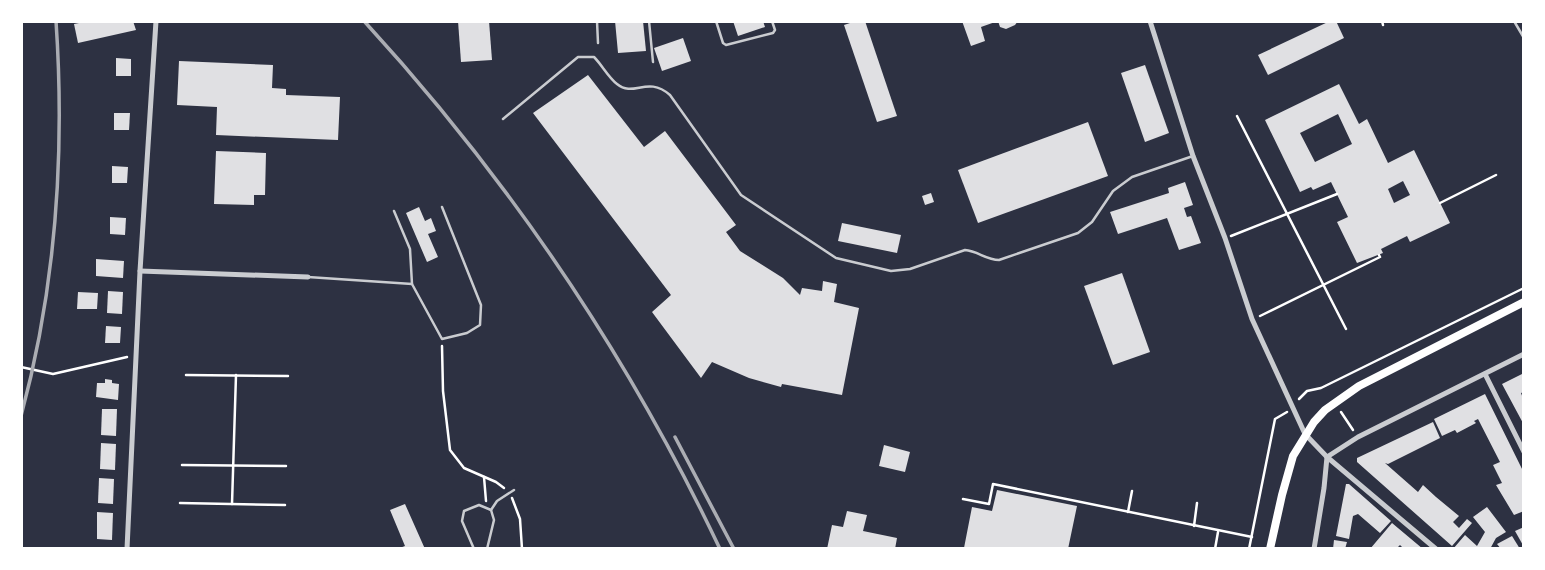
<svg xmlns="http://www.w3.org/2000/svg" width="1545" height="570" font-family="'DejaVu Sans',sans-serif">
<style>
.building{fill:#e0e0e3;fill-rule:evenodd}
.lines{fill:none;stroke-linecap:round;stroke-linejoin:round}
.path{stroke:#fff;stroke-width:2.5}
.service{stroke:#caccd0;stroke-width:2.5}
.minor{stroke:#caccd0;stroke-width:5}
.secondary{stroke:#fff;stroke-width:8}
.rail{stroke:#abadb3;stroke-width:3.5}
</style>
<rect width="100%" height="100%" fill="#2d3142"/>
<g class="building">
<path d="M89 21H133L136 30 78 43 74 24Z"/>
<path d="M458 21H489L492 60 461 62Z"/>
<path d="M615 21H643L646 51 618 53Z"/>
<path d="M733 21H763L765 27 738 36Z"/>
<path d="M856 21H865L897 116 877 122 844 25Z"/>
<path d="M962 21H1018L1015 25 1006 29 1000 27 998 21 981 27 985 41 971 46Z"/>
<path d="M1330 21H1336L1344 38 1268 75 1258 55Z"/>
<path d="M683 38 691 61 662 71 654 48Z"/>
<path d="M116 58 131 59V76H116Z"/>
<path d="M179 61 273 65 272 88 286 89V95L340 97 338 140 216 135 217 107 177 105Z"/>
<path d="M1145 65 1169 133 1145 142 1121 73Z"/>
<path d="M588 75 644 147 665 131 736 225 726 232 740 251 783 278 800 295 802 288 822 291 823 281 837 284 834 302 859 308 842 395 782 384 781 387 749 378 712 362 701 378 652 312 671 295 533 113Z"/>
<path d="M1339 84 1359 124 1367 119 1388 163 1414 150 1450 223 1410 242 1407 236 1381 249 1383 253 1357 263 1337 222 1348 217 1331 182 1313 190 1311 187 1300 192 1265 120ZM1338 114 1352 144 1315 162 1300 133ZM1403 181 1410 195 1394 203 1388 189Z"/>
<path d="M114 113H130L129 130H114Z"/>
<path d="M1088 122 1108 176 978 223 958 170Z"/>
<path d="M216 151 266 153 265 195H254V205L214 204Z"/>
<path d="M112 166 128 167 127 183H112Z"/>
<path d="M1185 182 1193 205 1184 208 1187 217 1191 216 1201 243 1179 250 1167 218 1118 234 1110 212 1169 193 1168 188Z"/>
<path d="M931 193 934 202 925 205 922 196Z"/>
<path d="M419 207 425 221 431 218 436 231 428 234 438 257 427 262 406 213Z"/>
<path d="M110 217 126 218 125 235 110 234Z"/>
<path d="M842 223 901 235 897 253 838 241Z"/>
<path d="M96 259 124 261 123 278 96 276Z"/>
<path d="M1122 273 1150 352 1113 365 1084 286Z"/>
<path d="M108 291 123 292 122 314 107 313Z"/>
<path d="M78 292 98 293 97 309H77Z"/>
<path d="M106 326 121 327 120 343H105Z"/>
<path d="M1524 373V392L1521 393 1524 401V425L1502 384Z"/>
<path d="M105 379 112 380V383L119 384 118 400 96 397 97 383H105Z"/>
<path d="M1485 394 1524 473V511L1514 515 1496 485 1502 483 1493 465 1500 462 1478 419 1474 421 1476 423 1457 433 1455 430 1442 436 1434 419Z"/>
<path d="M102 409H117L116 436 101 435Z"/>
<path d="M1433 422 1440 438 1388 464 1385 463 1418 492 1423 485 1436 497 1459 516 1453 522 1459 528 1467 519 1472 523 1452 546 1357 462V458Z"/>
<path d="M101 443 116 444 115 470 100 469Z"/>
<path d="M884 445 910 452 905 472 879 466Z"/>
<path d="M99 478 114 479 113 504 98 503Z"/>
<path d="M1346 484H1349L1391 521 1380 533 1358 514 1353 516 1349 539 1336 536Z"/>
<path d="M997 490 1077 506 1068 549 964 548 972 507 992 511Z"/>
<path d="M405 504 425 549H397L405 546 390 510Z"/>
<path d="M1487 507 1506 532 1496 538 1490 549H1453L1465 535 1477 546 1485 532 1473 517Z"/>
<path d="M847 511 867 515 863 531 897 538 895 549H827L832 525 843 527Z"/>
<path d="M97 512 113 513 112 540 97 539Z"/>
<path d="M1392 523 1423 549H1404L1400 545 1396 549H1370Z"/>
<path d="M1524 527V547L1515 531Z"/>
<path d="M1512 536 1520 549H1501L1497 544Z"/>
<path d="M1334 540 1347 542 1345 549H1333Z"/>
</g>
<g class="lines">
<g class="path">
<path d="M1382 21 1383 25"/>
<path d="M1237 116 1346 329"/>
<path d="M1440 203 1496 175"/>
<path d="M1231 236 1337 194"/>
<path d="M1260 316 1380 257 1379 255"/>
<path d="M442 346 443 391 450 450 464 468 496 482 504 488"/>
<path d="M21 367 53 374 127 357"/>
<path d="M186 375 288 376"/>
<path d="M1299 399 1307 391 1321 388 1524 288"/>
<path d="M1341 412 1353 430"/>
<path d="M182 465 286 466"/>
<path d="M484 477 486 501"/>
<path d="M512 498 520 519 522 549"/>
<path d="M963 499 989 504 993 484 1252 537"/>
<path d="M180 503 285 505"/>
<path d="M232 504 236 375"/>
<path d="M1128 512 1132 491"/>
<path d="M1194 526 1197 503"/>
<path d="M1215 549 1218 532"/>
<path d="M1249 549 1275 419 1287 412"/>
</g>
<g class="service">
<path d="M597 21 598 43"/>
<path d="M649 21 653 62"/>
<path d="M716 21 723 43 726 45 773 33 775 30 772 21"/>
<path d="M1514 21 1524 38"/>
<path d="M503 119 578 57H594C602 65 608 77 617 84 634 98 647 75 670 95L741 195 836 258 891 271 910 269 965 250C978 251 986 260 999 260L1078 233 1092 222 1113 191 1132 177 1193 156"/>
<path d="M308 277 412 284 410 249 394 211"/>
<path d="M412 284 442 339 467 333 480 325 481 305 442 207"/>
<path d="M491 510 497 501 514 490"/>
<path d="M474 549 462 521 464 511 479 505 491 510 494 520 487 549"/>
</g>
<g class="minor">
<path d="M1150 21 1193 156 1225 238 1252 319 1305 434 1327 457 1436 549"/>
<path d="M140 271 308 277"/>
<path d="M1485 374 1524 452"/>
<path d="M1327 457 1358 437 1524 354"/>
<path d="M127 549 140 271 156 21"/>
<path d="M1314 549 1324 488 1327 457"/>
</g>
<path class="secondary" d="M1270 549 1282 495 1293 456 1314 422 1325 410 1359 386 1524 302"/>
<g class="rail">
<path d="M364 21C508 178 629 357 720 549"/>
<path d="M21 416C56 287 65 154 56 21"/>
<path d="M675 437 734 549"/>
</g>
</g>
<rect width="1545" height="570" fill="none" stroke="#ffffff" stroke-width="46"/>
</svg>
